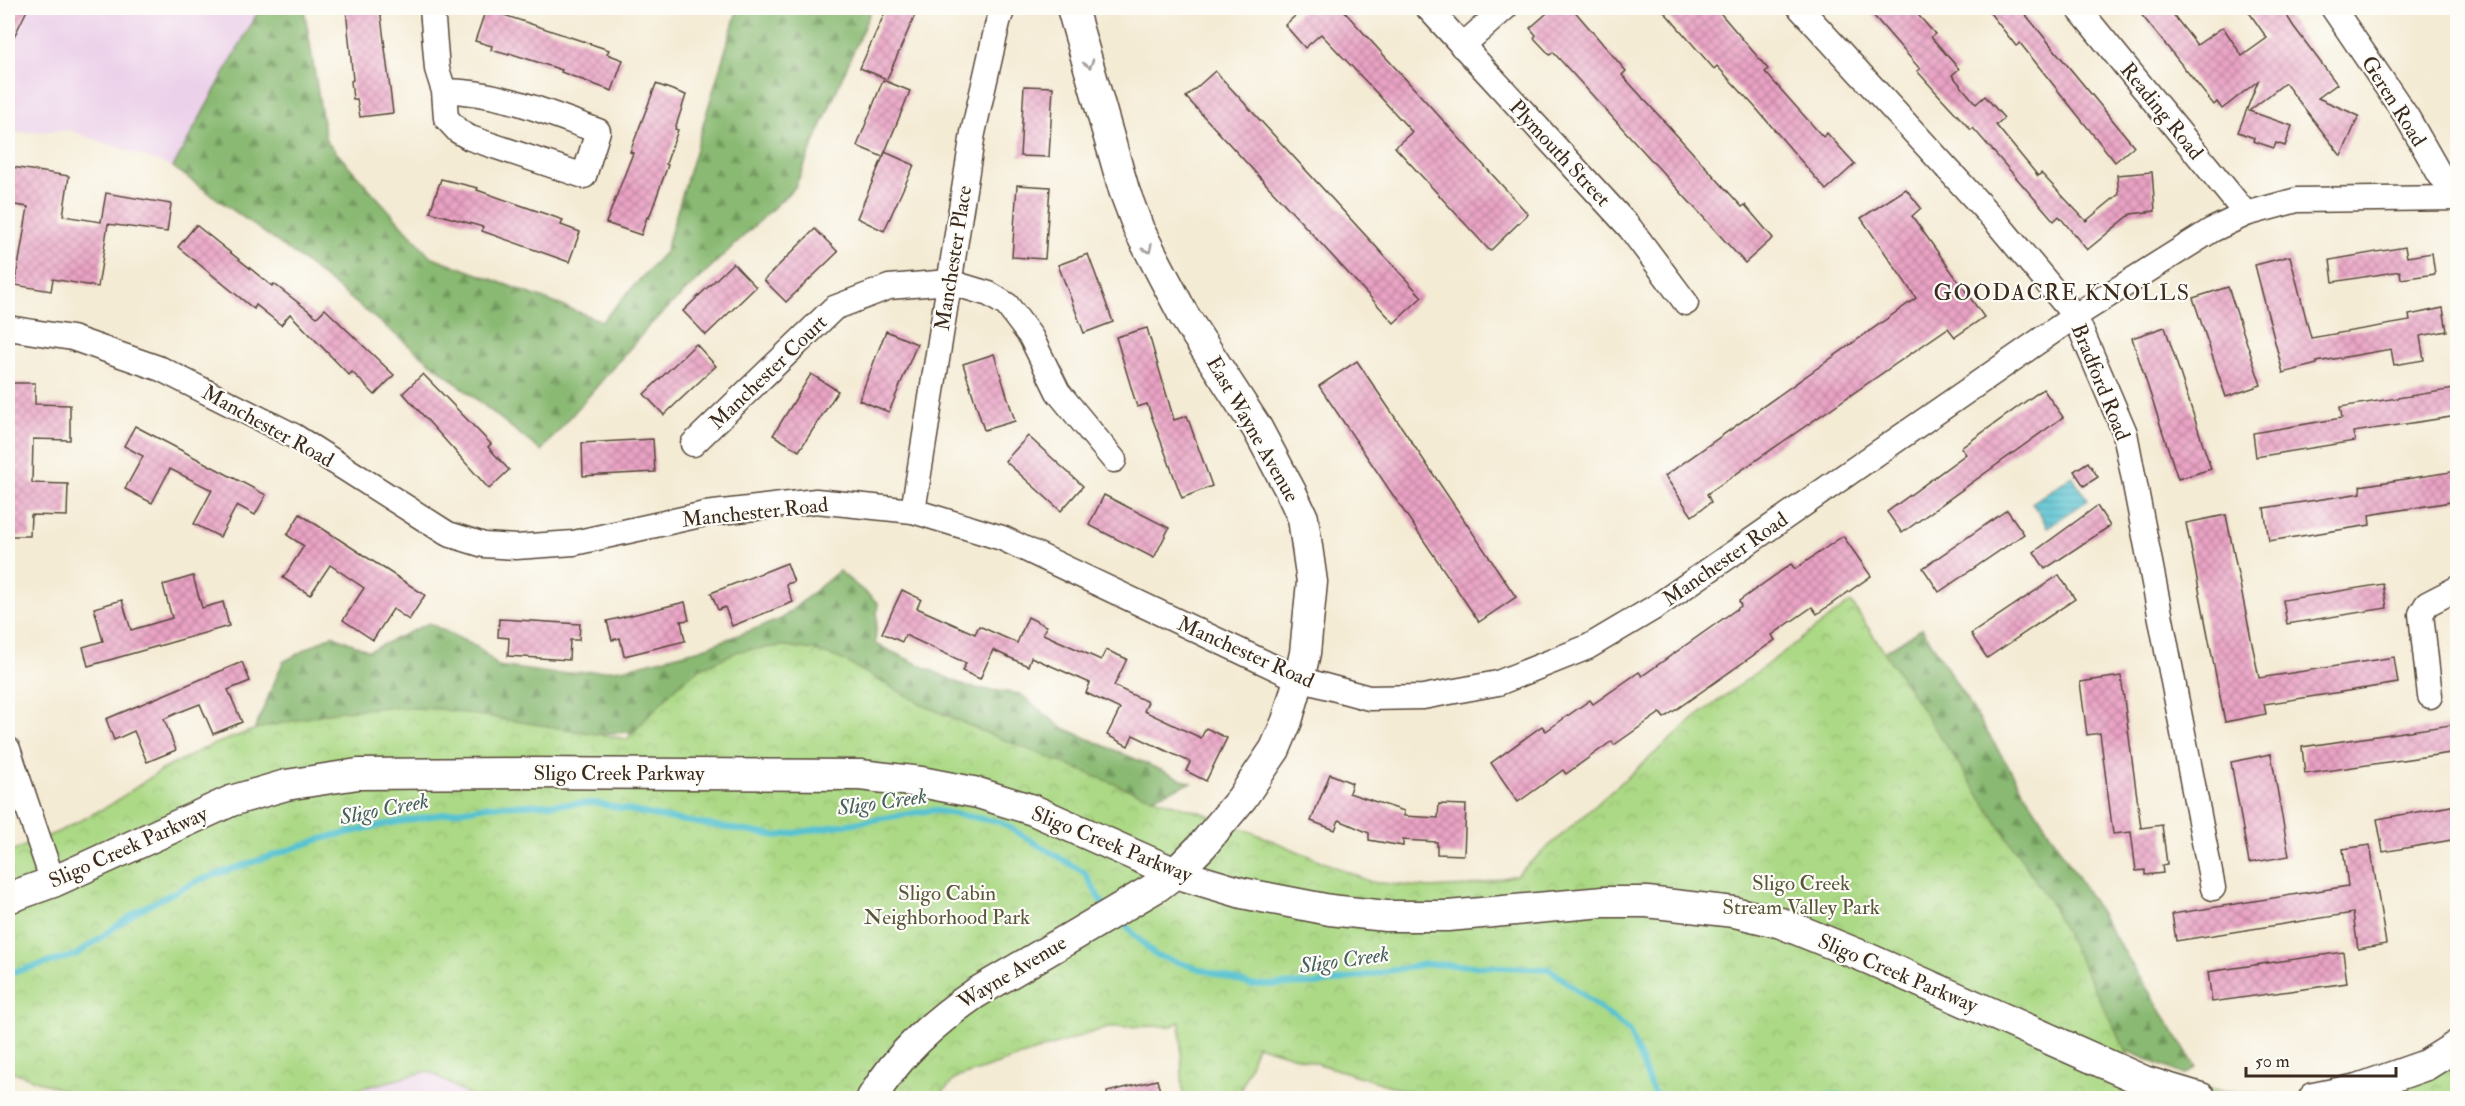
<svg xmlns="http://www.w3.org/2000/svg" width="2465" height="1106" font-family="'IM FELL Double Pica',serif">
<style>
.built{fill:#ecd1ea}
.forest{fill:url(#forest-firs);stroke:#627248;stroke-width:1.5}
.park{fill:url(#park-crowns);stroke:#748252;stroke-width:1.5}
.water{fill:url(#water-rules);stroke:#497678;stroke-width:1.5}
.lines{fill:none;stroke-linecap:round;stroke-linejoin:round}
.stream{stroke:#57c2d1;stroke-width:6}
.building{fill:url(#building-cross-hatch)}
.minor-casing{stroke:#574739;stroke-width:27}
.tertiary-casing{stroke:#574739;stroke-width:33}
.minor{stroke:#fff;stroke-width:24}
.tertiary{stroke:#fff;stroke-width:30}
.oneway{stroke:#a79f9a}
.labels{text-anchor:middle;stroke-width:4.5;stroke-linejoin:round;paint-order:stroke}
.street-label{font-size:21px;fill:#3b2a1e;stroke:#fdfcf7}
.park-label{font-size:21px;fill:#575638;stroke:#fdfcf7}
.neighbourhood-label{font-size:22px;letter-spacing:1.5px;fill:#3b2a1e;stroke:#fdfcf7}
.water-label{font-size:22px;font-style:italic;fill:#455f5d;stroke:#fdfcf7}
</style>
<defs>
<pattern id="forest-firs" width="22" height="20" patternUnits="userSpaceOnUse" patternTransform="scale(1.5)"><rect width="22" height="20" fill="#89b972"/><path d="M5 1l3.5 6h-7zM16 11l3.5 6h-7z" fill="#71975d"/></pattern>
<pattern id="park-crowns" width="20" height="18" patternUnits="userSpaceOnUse" patternTransform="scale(1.5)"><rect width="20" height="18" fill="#acd985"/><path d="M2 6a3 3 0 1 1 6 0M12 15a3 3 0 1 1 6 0" fill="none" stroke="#95ba72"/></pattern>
<pattern id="water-rules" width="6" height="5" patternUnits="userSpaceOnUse" patternTransform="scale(1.5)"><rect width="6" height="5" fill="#57c2d1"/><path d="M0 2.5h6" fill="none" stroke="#499ea9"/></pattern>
<pattern id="building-cross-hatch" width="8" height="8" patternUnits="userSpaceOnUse" patternTransform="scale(1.5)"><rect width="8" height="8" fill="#eaa3c5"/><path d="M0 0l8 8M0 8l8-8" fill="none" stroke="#bf859f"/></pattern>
</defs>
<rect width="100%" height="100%" fill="#fdfcf7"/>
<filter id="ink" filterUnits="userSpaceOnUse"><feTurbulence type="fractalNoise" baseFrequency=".0167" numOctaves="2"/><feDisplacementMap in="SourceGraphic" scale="12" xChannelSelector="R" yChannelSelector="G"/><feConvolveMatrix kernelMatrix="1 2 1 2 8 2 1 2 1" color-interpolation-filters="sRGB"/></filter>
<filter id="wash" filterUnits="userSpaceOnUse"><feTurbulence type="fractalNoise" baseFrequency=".008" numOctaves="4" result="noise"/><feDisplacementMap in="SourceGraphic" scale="24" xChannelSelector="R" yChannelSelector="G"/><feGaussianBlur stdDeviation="1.35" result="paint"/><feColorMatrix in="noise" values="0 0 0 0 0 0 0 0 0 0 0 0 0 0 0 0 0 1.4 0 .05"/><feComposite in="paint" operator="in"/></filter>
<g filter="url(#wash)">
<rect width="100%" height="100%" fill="#f4ebd4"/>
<g class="built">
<path d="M8 8H260L173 167 69 130 8 133Z"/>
<path d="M430 1071 473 1098H324Z"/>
</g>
<g class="forest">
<path d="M260 8H304L326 141 430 256 602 321 665 252 738 8H872L795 187 649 326 541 451 301 259 173 167Z"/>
<path d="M839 571 878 603 875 644 967 687 1020 694 1061 727 1191 783 1136 803 659 730 514 740 245 752 283 662 332 635 369 651 429 623 479 648 498 666 556 674 623 669 701 649 781 619Z"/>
<path d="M1922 628 2196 1067 2184 1075 2013 1003 1560 859Z"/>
</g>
<g class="park">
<path d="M1851 602 2048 899 2134 1066 2213 1090 2274 1094 2281 1098H1430L1257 1045 1238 1098H1183L1180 1022 1171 1026 1108 1027 956 1078 937 1098H473L429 1071 324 1098H84L8 1070V853L60 831 110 805 160 771 207 747 256 729 334 712 386 707 440 709 627 739 675 688 699 669 739 651 784 646 813 650 841 659 925 706 984 732 1135 792 1218 818 1371 882 1430 888 1469 886 1516 875 1695 718Z"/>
<path d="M2457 1059V1098H2365Z"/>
</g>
<path class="water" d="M2072 476 2088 500 2048 527 2032 503Z"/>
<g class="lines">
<g class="stream">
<path d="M1118 918 1155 955 1251 985 1319 984 1426 964 1550 969 1629 1031 1654 1094 1675 1098"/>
<path d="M8 971 14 972 76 955 139 910 197 881 321 839 382 825 487 806 596 803 661 817 777 836 932 810 1000 822 1085 873 1100 900 1106 907"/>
<path d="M1804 1098 1835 1095 1862 1098"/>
</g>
</g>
<g id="blocks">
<g class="building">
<path d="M8 8H28L8 49Z"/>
<path d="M350 8H380L393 113 360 117 357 99H353L351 81 353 80 346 9Z"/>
<path d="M887 8H897L915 15 887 79 860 68Z"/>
<path d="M1304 8H1341L1528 214 1490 251 1395 147 1412 132 1373 89 1321 34 1305 48 1285 25Z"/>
<path d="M1553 8H1572L1626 71 1622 75 1742 207 1745 205 1773 238 1745 263 1553 52 1550 55 1534 38 1536 35 1530 28Z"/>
<path d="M1661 8H1716L1768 69 1765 72 1823 137 1827 133 1855 164 1826 190 1754 106 1717 66 1714 69Z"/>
<path d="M1867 8H1912L1935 34 1931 37 1959 69 1952 75 1976 104 1985 96 2004 118 1996 125 2038 176 2041 173 2086 221 2119 194 2117 175 2152 172 2155 211 2131 214 2087 250 2059 216 2054 221 1973 128 1971 130 1935 91 1917 71 1920 69Z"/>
<path d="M1986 8H2020L2134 146 2115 162 2020 43 2016 46Z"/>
<path d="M2136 8H2168L2197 45 2223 27 2242 56 2267 38 2246 8H2282L2294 27 2337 84 2318 98 2359 116 2341 156 2285 83 2249 111 2292 126 2285 146 2276 143 2274 148 2253 141 2254 138 2238 132 2258 81 2222 109 2217 102 2214 105Z"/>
<path d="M486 9 609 50 607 54 623 60 612 91 561 72 562 70 509 53V55L491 50 492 46 475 41Z"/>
<path d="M1215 71 1422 297 1394 323 1186 97Z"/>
<path d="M883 80 910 91 883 157 857 146Z"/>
<path d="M656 84 686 95 675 129 678 130 666 164 668 165 649 218 647 217 641 235 606 223 633 153 630 152Z"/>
<path d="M1024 86 1053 87 1049 157 1020 156Z"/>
<path d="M885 152 914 165 884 231 857 218Z"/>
<path d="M12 167 69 176 63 216 101 222 106 193 171 204 167 232 108 224 98 287 53 279 51 291 15 285 28 207 8 204Z"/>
<path d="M441 179 478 188 477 190 563 220 561 225 580 232 569 262 482 231 483 227 430 212Z"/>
<path d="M1017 185 1050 187 1045 259 1012 257Z"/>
<path d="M1906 189 1921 208 1912 216 1984 317 1955 337 1948 328 1707 494 1711 502 1692 516 1665 476 1916 298 1861 218Z"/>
<path d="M196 225 272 286 274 284 317 317 325 309 394 375 375 395 352 372 349 375 290 314 281 325 256 305 254 309 178 247Z"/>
<path d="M815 229 838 252 786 302 764 280Z"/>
<path d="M2405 247 2407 257 2432 253 2435 274 2401 279 2400 271 2333 282 2330 260Z"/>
<path d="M1088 254 1113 322 1084 333 1058 265Z"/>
<path d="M2290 256 2311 338 2410 321 2409 315 2443 308 2447 331 2420 336 2424 360 2394 365 2391 349 2317 362V364L2283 373 2255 265Z"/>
<path d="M733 263 756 287 706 335 683 311Z"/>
<path d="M2228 287 2261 385 2226 397 2193 298Z"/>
<path d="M2165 327 2211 469 2178 479 2132 338Z"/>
<path d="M1147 328 1174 420 1187 416 1212 486 1182 498 1147 404 1137 407 1116 337Z"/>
<path d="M886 331 917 344 889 412 859 400Z"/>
<path d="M696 344 716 366 664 415 644 394Z"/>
<path d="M994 354 1015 421 984 430 963 364Z"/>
<path d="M1357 361 1516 597 1479 622 1319 386Z"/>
<path d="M423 374 491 444 488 447 509 470 489 489 403 393Z"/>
<path d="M811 374 838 391 799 451 773 435Z"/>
<path d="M12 383H35V404L70 405V440L33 439 32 483 68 484 67 516 31 515 30 536H8Z"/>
<path d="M2043 389 2063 417 1902 533 1887 512 1966 454 1961 448Z"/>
<path d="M2454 389 2457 416 2353 432 2355 441 2256 457 2253 433 2342 418 2340 407Z"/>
<path d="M135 426 266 495 255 515 237 505 220 537 194 524 212 490 170 469 152 503 125 489 143 456 124 446Z"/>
<path d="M1028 436 1083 486 1061 511 1005 461Z"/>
<path d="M653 439 655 472 583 476 582 443Z"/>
<path d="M2088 462 2098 477 2084 486 2074 471Z"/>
<path d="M2457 471V501L2369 515 2370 525 2269 541 2264 508 2361 493 2360 486Z"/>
<path d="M1104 495 1169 528 1154 558 1089 525Z"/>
<path d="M2097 506 2110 526 2045 569 2034 552Z"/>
<path d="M2007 510 2024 534 1939 592 1923 568Z"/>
<path d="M300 514 425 595 409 620 393 609 373 640 343 620 364 588 330 565 310 595 283 578 304 546 287 535Z"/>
<path d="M2226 515 2259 678 2394 657 2398 683 2264 704 2266 714 2225 722 2186 523Z"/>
<path d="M1843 536 1871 576 1817 614 1812 607 1772 635 1775 640 1664 718 1660 713 1614 745 1612 741 1566 774 1563 770 1518 802 1491 763 1542 726 1546 731 1590 700 1593 704 1639 672 1642 676 1741 606 1739 601 1791 564 1795 569Z"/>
<path d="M787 563 794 582 786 584 793 602 732 626 725 607 718 610 711 593Z"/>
<path d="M2059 575 2075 599 1987 658 1971 634Z"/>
<path d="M193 576 202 608 223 602 229 626 88 666 83 647 103 641 94 608 122 600 131 630 172 618 163 585Z"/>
<path d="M2383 584 2387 608 2287 624 2283 600Z"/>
<path d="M902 590 921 599 917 608 975 634 979 626 1017 643 1028 617 1046 626 1043 634 1101 660 1106 650 1127 659 1114 686 1148 702 1144 711 1201 738 1206 728 1227 738 1206 781 1186 771 1190 762 1133 735 1128 746 1107 735 1120 709 1086 693 1090 683 1031 657 1028 666 993 650 980 679 962 671 966 663 905 635 902 642 882 633Z"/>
<path d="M685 602 689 620 681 621 685 641 624 656 620 638 612 640 607 621Z"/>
<path d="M499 619 580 624 579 640H570L569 660 508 656 509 638 498 637Z"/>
<path d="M242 662 250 681 228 690 242 722 213 734 200 704 182 711 164 719 176 750 147 762 134 731 114 740 106 719Z"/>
<path d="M2121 676 2141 828 2162 825 2167 864 2162 865 2163 873 2145 875V870L2136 871 2131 832 2113 834 2100 733 2087 735 2080 682Z"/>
<path d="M2457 724V752L2305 774 2302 747Z"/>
<path d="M2271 754 2289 856 2249 863 2231 762Z"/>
<path d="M1330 774 1352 783 1349 793 1404 811V816L1438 818 1439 804 1466 805 1464 855 1437 854V842L1403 840V846L1369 840V833L1339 820 1335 830 1311 821Z"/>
<path d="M2457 805V839L2383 852 2377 819Z"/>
<path d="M2370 845 2386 944 2358 949 2353 913 2176 941 2172 914 2348 886 2343 849Z"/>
<path d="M2343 952 2347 983 2212 1002 2208 972Z"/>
<path d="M1157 1080 1162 1098H1108L1107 1092Z"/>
</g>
</g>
</g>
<g filter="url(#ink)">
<use href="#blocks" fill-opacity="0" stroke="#574739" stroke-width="1.5"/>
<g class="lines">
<g class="minor-casing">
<g id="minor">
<path d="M432 8 437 69 444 91 446 118 458 131 470 138 584 176 598 131C548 113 498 91 444 91"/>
<path d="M1428 8 1630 228 1686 303"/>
<path d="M1800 8 1998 224 2075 316 2125 433 2213 888"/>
<path d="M2078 8 2246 214"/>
<path d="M2333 8 2407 117 2440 175 2458 193"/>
<path d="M1462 46 1505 8"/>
<path d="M8 328 72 338 161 369 294 436 448 534 484 545 516 547 574 543 705 514 816 501 913 511 1002 538 1299 679 1369 698 1423 697 1498 683 1588 647 1657 606 2075 316 2212 230 2246 214 2297 200 2458 198"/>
<path d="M693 444 834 308 889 287 949 282 989 294 1007 305 1031 337 1058 392 1114 460"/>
<path d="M913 511 973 133 998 22 1003 8"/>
<path d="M2430 696 2421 614 2427 604 2458 588"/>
<path d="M8 749 53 882"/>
</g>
</g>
<g class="tertiary-casing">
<g id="tertiary">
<path d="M8 898 53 882 231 801 286 785 358 774 523 773 860 775 921 782 978 793 1033 810 1175 873 1242 893 1330 910 1386 916H1448L1603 902H1647L1734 912 1781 923 1867 958 2144 1081 2201 1098"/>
<path d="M872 1098C898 1054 934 1022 976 993L1158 886 1175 873 1202 846 1242 798 1275 749 1287 721 1299 679 1305 653 1312 582 1303 518 1291 492 1257 428 1183 314 1139 230 1124 190 1072 8"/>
<path d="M2314 1098 2358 1089 2426 1065 2458 1045"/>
</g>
</g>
<use href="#minor" class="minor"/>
<use href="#tertiary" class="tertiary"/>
</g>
<defs><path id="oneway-chevron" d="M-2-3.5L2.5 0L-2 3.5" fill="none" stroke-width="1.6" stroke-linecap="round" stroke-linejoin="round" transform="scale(1.5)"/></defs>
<g class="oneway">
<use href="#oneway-chevron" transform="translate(1089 64) rotate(73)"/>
<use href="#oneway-chevron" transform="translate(1148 249) rotate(64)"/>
</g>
</g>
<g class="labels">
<g class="street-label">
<text transform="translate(2394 101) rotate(58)" y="7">Geren Road</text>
<text transform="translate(2162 111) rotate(51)" y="7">Reading Road</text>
<text transform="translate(1560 153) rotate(47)" y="7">Plymouth Street</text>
<text transform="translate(953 258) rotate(-81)" y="7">Manchester Place</text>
<text transform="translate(768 372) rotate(-44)" y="7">Manchester Court</text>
<text transform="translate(2101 382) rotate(68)" y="7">Bradford Road</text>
<text transform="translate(268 426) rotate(29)" y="7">Manchester Road</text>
<text transform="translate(1253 429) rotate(60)" y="7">East Wayne Avenue</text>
<text transform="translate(755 512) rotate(-6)" y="7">Manchester Road</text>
<text transform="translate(1725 559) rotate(-35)" y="7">Manchester Road</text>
<text transform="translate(1246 652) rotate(24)" y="7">Manchester Road</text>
<text x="619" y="780">Sligo Creek Parkway</text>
<text transform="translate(1112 844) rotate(22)" y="7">Sligo Creek Parkway</text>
<text transform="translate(128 847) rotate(-24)" y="7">Sligo Creek Parkway</text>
<text transform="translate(1012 972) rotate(-31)" y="7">Wayne Avenue</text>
<text transform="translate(1898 973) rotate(23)" y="7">Sligo Creek Parkway</text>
</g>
<g class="park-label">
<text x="1801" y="890">Sligo Creek<tspan x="1801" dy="24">Stream Valley Park</tspan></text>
<text x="947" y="900">Sligo Cabin<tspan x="947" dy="24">Neighborhood Park</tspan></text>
</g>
<g class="neighbourhood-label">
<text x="2062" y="300">GOODACRE KNOLLS</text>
</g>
<g class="water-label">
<text transform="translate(882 801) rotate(-8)" y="8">Sligo Creek</text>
<text transform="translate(384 808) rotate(-11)" y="8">Sligo Creek</text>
<text transform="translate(1344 959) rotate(-8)" y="8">Sligo Creek</text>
</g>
</g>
<rect width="2465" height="1106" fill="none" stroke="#fdfcf7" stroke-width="30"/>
<path d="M2246 1067v9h150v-9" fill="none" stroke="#3b2a1e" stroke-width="3"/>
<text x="2255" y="1067" font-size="18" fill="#3b2a1e" stroke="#fdfcf7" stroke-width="4.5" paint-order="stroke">50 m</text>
</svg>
